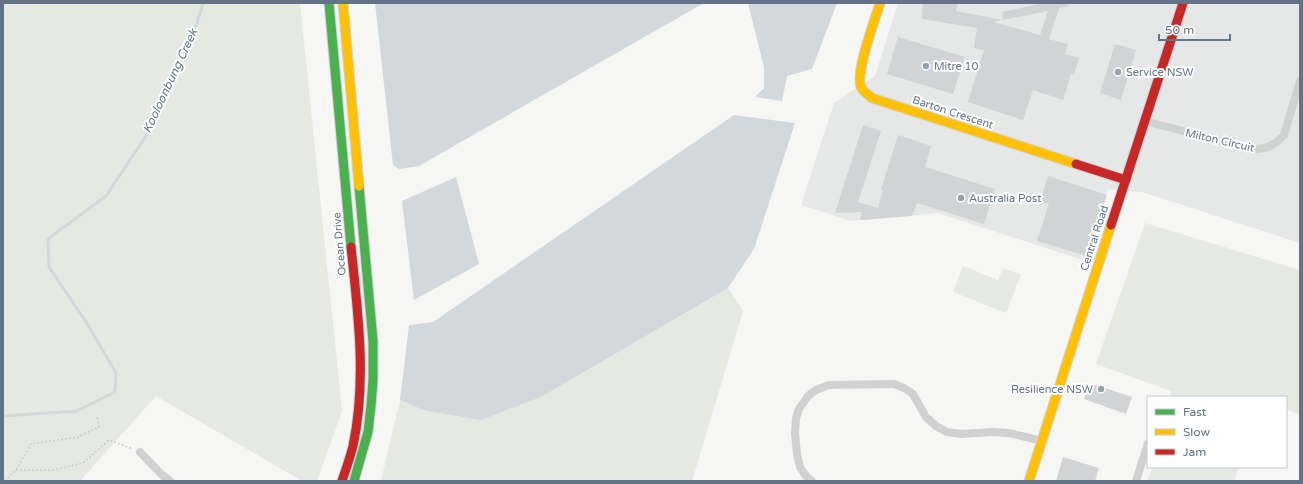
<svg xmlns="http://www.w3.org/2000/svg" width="1303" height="484" font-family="'Varela Round',sans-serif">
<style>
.built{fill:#e6e7e7}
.green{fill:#e5e9e2}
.water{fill:#d2d8dc}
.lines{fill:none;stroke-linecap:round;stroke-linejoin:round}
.stream{stroke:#d2d8dc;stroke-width:3}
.building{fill:#d2d3d4}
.fast-casing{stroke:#d2d4d5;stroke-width:11}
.slow-casing{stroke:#d2d4d5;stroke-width:11}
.jam-casing{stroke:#d2d4d5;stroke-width:11}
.path{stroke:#cccdcf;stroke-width:1.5;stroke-dasharray:2 2;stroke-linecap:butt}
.street{stroke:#d0d1d1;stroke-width:8}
.fast{stroke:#4caf50;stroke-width:9}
.slow{stroke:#ffc107;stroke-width:9}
.jam{stroke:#c62828;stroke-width:9}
.poi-dot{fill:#96a1ae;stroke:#fff;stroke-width:1.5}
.labels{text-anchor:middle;stroke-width:4;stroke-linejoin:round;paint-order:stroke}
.poi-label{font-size:11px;fill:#637388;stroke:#fff;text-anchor:start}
.street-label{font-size:11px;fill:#637388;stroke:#fff}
.water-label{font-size:12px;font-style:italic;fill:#5f7584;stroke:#fff}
</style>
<rect width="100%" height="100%" fill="#f6f6f4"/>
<path class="built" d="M898 3H1300V243L1142 192 1108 189 1086 261 938 213 851 221 801 205 834 103 875 76Z"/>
<g class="green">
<path d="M3 3H300L342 411 317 481H302L156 396 80 481H3Z"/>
<path d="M980 115 1001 121 999 130 977 123Z"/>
<path d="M1145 223 1300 270V415L1286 409V397H1171V391L1096 364Z"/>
<path d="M963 266 998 280 1003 268 1021 275 1006 313 953 292Z"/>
<path d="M728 288 743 311 692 481H381L400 400 423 410 543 396Z"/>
<path d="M1153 467H1239L1234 481H1147Z"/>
</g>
<g class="water">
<path d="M375 3H704L419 166 399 169 393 165Z"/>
<path d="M748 3H837L812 69 787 76 782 101 755 97 764 88V67Z"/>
<path d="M734 115 795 123 754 249 728 288 543 396 481 420 423 410 400 400 409 325 433 322Z"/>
<path d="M456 177 479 264 414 300 402 201Z"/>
</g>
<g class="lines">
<path class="stream" d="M3 416 77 411 115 392 116 373 86 322 49 267 48 239 106 196 152 127 197 23 203 3"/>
</g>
<g class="building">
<path d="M923 3H958L956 11 1002 20 993 22 1040 35 1048 11 1003 20 1002 12 1044 3H1068L1069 6 1059 8 1049 39 1068 44 1065 54 1079 58 1074 75 1071 74 1063 100 1033 90 1023 120 968 102 984 50 974 48 977 28 922 19Z"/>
<path d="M898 37 965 57 953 94 887 74Z"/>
<path d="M1115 44 1136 50 1121 100 1100 93Z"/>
<path d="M863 125 881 131 858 202 878 208 883 190H881L898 135 931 146 925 167 995 189 984 224 917 203 912 216 860 220 862 212 835 213Z"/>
<path d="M1048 176 1107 195 1087 256 1037 241 1049 204 1040 202Z"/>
<path d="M1090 383 1132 397 1126 414 1084 399Z"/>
<path d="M1063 457 1099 468 1095 481H1056Z"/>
</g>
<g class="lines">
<g class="fast-casing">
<g id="fast">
<path d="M329 3 351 247"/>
<path d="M354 481 368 432 371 406 373 380V341L359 186"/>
</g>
</g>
<g class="slow-casing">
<g id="slow">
<path d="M343 3 359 186"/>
<path d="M880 3C875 20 855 72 861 87 863 92 869 95 872 98L1076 164"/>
<path d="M1029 481 1111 225"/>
</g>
</g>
<g class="jam-casing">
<g id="jam">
<path d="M1076 164 1126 180"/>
<path d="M1111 225 1183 3"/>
<path d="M342 481C346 469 350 458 353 446 367 380 358 313 351 247"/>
</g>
</g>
<g class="path">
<path d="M16 470H53L83 463 109 440 133 449"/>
<path d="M5 481 16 470 31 444 78 437 99 427 97 416"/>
</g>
<g class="street">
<path d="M1145 121 1247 148 1259 149 1268 147 1277 142 1284 135 1300 81"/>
<path d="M140 452 161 474 170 481"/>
<path d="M812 481 806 476 800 467 797 454 795 433 796 418 799 409 808 396 816 390 829 385 894 384 904 388 913 394 926 417 936 426 947 432 961 434 994 432 1009 433 1042 441"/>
<path d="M1136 481 1148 443"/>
</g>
<use href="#fast" class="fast"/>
<use href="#slow" class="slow"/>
<use href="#jam" class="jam"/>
</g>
<g class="poi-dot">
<circle cx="926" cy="66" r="4"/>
<circle cx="1118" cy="72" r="4"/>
<circle cx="961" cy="198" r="4"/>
<circle cx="1101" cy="389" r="4"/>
</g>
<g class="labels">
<g class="poi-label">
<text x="934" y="70">Mitre 10</text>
<text x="1126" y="76">Service NSW</text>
<text x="969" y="202">Australia Post</text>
<text x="1093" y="393" text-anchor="end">Resilience NSW</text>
</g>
<g class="street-label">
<text transform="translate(953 112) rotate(18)" y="4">Barton Crescent</text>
<text transform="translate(1220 140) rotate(13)" y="4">Milton Circuit</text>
<text transform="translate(1094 238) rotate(-72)" y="4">Central Road</text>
<text transform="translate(339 244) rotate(-95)" y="4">Ocean Drive</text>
</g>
<g class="water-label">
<text transform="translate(170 81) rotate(-65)" y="4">Kooloonbung Creek</text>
</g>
</g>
<rect width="1303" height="484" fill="none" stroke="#637388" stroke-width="8"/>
<rect x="1147" y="396" width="140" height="72" fill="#ffffff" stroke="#c1c7cf"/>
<rect x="1155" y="409" width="20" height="6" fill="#4caf50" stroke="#c1c7cf"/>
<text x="1183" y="416" font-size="12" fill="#637388">Fast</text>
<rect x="1155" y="429" width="20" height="6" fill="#ffc107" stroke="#c1c7cf"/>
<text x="1183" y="436" font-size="12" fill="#637388">Slow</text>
<rect x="1155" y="449" width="20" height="6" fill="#c62828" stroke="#c1c7cf"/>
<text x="1183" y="456" font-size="12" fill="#637388">Jam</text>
<path d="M1159 34v6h71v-6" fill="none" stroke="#637388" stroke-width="2"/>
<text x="1165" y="34" font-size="12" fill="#637388" stroke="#ffffff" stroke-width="3" paint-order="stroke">50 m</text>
</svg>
